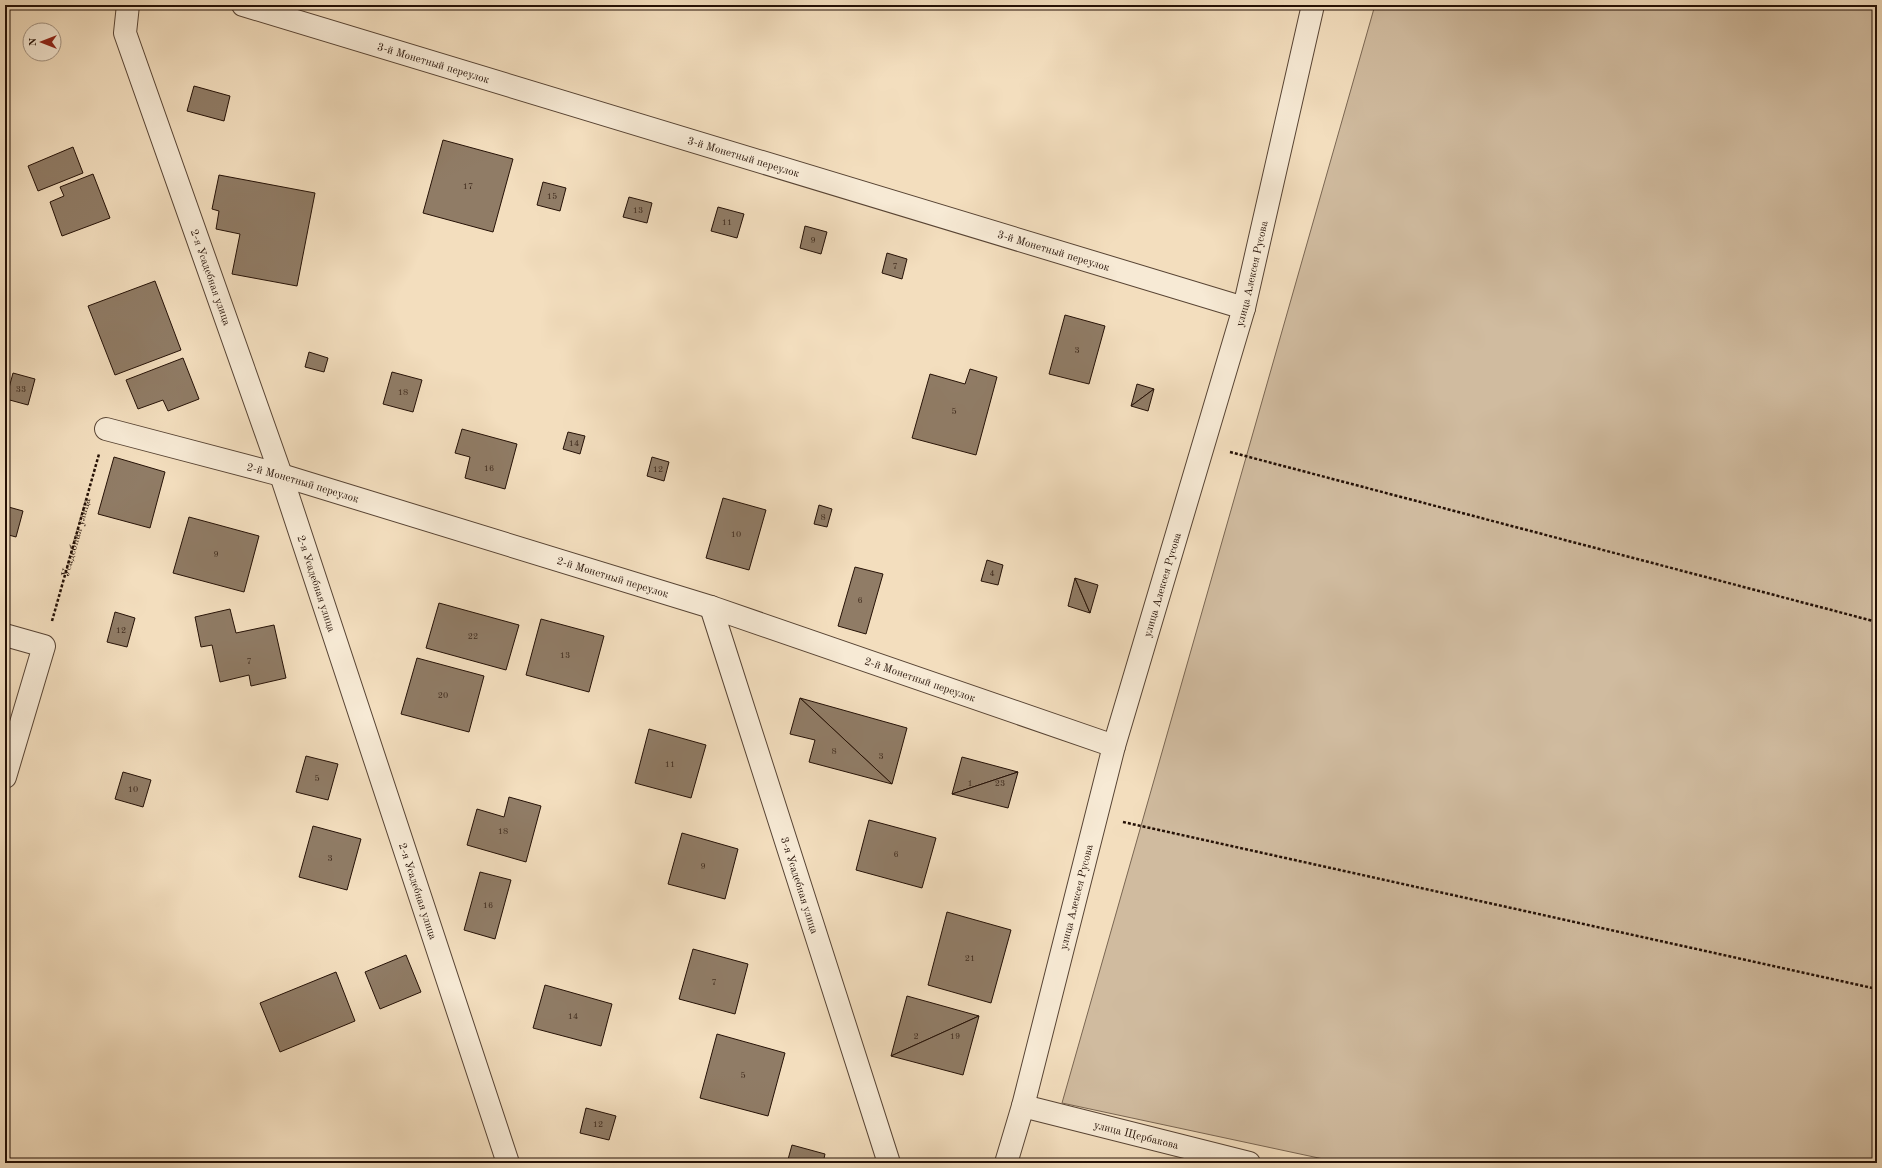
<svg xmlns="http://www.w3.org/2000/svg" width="1882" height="1168" font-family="'Old Standard TT',serif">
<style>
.green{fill:#d0bb9f;stroke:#7a6652}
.building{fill:#907c66;stroke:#251106}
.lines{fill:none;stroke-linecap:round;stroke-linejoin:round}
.minor-casing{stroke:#584434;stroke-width:24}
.path{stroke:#251106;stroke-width:2.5;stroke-dasharray:3 2;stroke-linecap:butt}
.minor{stroke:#f7ead5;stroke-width:22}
.labels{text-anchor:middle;stroke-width:3;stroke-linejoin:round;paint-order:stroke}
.number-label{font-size:9px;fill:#402c1e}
.street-label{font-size:11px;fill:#251106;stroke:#f7ead5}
</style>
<rect width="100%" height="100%" fill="#f3debe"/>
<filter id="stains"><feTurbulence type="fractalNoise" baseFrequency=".005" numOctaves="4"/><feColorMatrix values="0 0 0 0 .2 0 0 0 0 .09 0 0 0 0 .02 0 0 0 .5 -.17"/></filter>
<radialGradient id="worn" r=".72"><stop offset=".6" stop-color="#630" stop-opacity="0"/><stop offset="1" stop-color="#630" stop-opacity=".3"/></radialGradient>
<path class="green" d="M1375 5H1877V1163H1342L1062 1103Z"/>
<g class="building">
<path d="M194 86 230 96 224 121 187 111Z"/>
<path d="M443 140 513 159 493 232 423 213Z"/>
<path d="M73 147 83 173 38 191 28 166Z"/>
<path d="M93 174 110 218 62 236 50 202 64 196 60 187Z"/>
<path d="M219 175 315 193 297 286 232 274 240 234 216 229 219 211 212 209Z"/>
<path d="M543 182 566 188 560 211 537 205Z"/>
<path d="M629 197 652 203 647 223 623 217Z"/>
<path d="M718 207 744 214 737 238 711 231Z"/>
<path d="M805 226 827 232 821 254 800 248Z"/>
<path d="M887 253 907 259 902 279 882 273Z"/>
<path d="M155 281 181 350 115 375 88 306Z"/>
<path d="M1065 315 1105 326 1089 384 1049 374Z"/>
<path d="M309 352 328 358 324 372 305 367Z"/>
<path d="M183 358 199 399 168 411 163 400 138 409 126 380Z"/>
<path d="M970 369 997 377 976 455 912 438 930 374 965 384Z"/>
<path d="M392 372 422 380 413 412 383 404Z"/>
<path d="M13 373 35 379 28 405 6 399Z"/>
<path d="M1137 384 1154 389 1131 406Z"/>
<path d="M1154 389 1148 411 1131 406Z"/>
<path d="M462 429 517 444 505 489 465 478 470 457 455 453Z"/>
<path d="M568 432 585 436 580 454 563 449Z"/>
<path d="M114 457 165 472 150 528 98 514Z"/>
<path d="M652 457 669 462 664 481 647 476Z"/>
<path d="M723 498 766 510 749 570 706 558Z"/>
<path d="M819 505 832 509 827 527 814 524Z"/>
<path d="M5 506 23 511 16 537 5 534Z"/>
<path d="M189 517 259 536 244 592 173 573Z"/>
<path d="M987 560 1003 565 998 585 981 581Z"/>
<path d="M855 567 883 574 866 634 838 626Z"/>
<path d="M1075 578 1090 613 1068 606Z"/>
<path d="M1075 578 1098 585 1090 613Z"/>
<path d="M439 603 519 625 506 670 426 648Z"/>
<path d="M230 609 236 633 274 625 286 678 251 686 249 675 220 682 212 645 201 647 195 617Z"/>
<path d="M115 612 135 618 127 647 107 642Z"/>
<path d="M541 619 604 636 589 692 526 675Z"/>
<path d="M417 658 484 676 469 732 401 714Z"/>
<path d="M800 698 907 728 892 784Z"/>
<path d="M800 698 892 784 809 762 815 740 790 734Z"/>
<path d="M649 729 706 745 691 798 635 783Z"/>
<path d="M306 756 338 764 328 800 296 792Z"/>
<path d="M962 757 1018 772 952 794Z"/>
<path d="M123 772 151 780 143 807 115 799Z"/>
<path d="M1018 772 1008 808 952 794Z"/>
<path d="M509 797 541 806 526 862 467 845 477 809 504 817Z"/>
<path d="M869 820 936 838 922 888 856 870Z"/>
<path d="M313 826 361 839 347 890 299 877Z"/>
<path d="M682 833 738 849 725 899 668 884Z"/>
<path d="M480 872 511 880 495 939 464 930Z"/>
<path d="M947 912 1011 930 991 1003 928 985Z"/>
<path d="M693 949 748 964 735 1014 679 999Z"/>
<path d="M406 955 421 992 380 1009 365 972Z"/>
<path d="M336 972 355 1021 280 1052 260 1003Z"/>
<path d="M545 985 612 1004 601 1046 533 1028Z"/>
<path d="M907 996 979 1016 891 1056Z"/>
<path d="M979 1016 963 1075 891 1056Z"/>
<path d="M717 1034 785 1053 768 1116 700 1098Z"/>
<path d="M586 1108 616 1116 609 1140 580 1133Z"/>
<path d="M792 1145 825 1154 823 1163H787Z"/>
<path d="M5 1159 20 1163H5Z"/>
</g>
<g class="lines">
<g class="minor-casing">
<g id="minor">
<path id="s2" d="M128 5 125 33 281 475 508 1163"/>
<path id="s3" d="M243 5 1244 308"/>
<path id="s4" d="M106 429 281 475 711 607 1114 746"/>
<path id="s5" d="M711 607 889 1163"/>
<path d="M5 635 44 646 5 777"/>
<path id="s6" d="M1023 1106 1249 1163"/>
<path id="s7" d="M1006 1163 1023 1106 1114 746 1244 308 1313 5"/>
</g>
</g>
<g class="path">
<path d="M1230 452 1877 622"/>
<path id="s1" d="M52 621 99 454"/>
<path d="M1123 822 1877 989"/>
</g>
<use href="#minor" class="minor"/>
</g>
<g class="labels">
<g class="number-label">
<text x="468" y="189">17</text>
<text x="552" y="199">15</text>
<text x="638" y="213">13</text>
<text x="727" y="225">11</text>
<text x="813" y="243">9</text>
<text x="895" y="269">7</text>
<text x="1077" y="353">3</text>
<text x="21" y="392">33</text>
<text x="403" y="395">18</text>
<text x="954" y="414">5</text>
<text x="574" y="446">14</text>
<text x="489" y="471">16</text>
<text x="658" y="472">12</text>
<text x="823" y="520">8</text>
<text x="736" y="537">10</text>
<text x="216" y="557">9</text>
<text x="992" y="576">4</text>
<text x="860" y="603">6</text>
<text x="121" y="633">12</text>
<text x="473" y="639">22</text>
<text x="565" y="658">13</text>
<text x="249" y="664">7</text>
<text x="443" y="698">20</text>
<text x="834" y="754">8</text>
<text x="881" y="759">3</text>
<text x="670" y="767">11</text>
<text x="317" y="781">5</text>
<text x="970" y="786">1</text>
<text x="1000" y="786">23</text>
<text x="133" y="792">10</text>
<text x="503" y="834">18</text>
<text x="896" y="857">6</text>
<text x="330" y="861">3</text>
<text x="703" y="869">9</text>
<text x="488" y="908">16</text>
<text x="970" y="961">21</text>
<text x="714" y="985">7</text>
<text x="573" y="1019">14</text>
<text x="916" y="1039">2</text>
<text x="955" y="1039">19</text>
<text x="743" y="1078">5</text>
<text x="598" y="1127">12</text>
</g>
<g class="street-label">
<text dy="4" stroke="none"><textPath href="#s3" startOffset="199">3-й Монетный переулок</textPath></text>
<text dy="4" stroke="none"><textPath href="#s3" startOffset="523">3-й Монетный переулок</textPath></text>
<text dy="4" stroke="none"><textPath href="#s3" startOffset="847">3-й Монетный переулок</textPath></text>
<text dy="4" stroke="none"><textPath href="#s7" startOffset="923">улица Алексея Русова</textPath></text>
<text dy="4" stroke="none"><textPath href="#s2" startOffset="287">2-я Усадебная улица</textPath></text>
<text dy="4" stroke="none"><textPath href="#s4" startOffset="204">2-й Монетный переулок</textPath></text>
<text dy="4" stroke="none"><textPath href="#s1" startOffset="87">Усадебная улица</textPath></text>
<text dy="4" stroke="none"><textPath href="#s4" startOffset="528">2-й Монетный переулок</textPath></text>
<text dy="4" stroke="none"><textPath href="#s2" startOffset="611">2-я Усадебная улица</textPath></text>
<text dy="4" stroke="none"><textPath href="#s7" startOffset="599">улица Алексея Русова</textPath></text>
<text dy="4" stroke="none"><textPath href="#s4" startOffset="852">2-й Монетный переулок</textPath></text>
<text dy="4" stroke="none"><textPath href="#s5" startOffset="292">3-я Усадебная улица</textPath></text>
<text dy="4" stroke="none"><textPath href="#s2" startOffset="935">2-я Усадебная улица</textPath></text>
<text dy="4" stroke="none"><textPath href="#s7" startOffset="275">улица Алексея Русова</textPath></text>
<text dy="4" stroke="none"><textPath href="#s6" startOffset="117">улица Щербакова</textPath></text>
</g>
</g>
<rect width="1882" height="1168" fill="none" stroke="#f3debe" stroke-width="20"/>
<rect x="6" y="6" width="1870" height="1156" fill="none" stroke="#251106" stroke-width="2"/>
<rect x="10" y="10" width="1862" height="1148" fill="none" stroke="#251106"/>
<g transform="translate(42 42) rotate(270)"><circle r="19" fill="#f7ead5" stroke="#a39382"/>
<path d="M0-3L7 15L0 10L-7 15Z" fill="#8f2418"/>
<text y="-6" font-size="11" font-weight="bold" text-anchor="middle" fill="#251106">N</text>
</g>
<rect width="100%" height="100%" filter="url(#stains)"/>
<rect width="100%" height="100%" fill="url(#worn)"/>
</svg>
